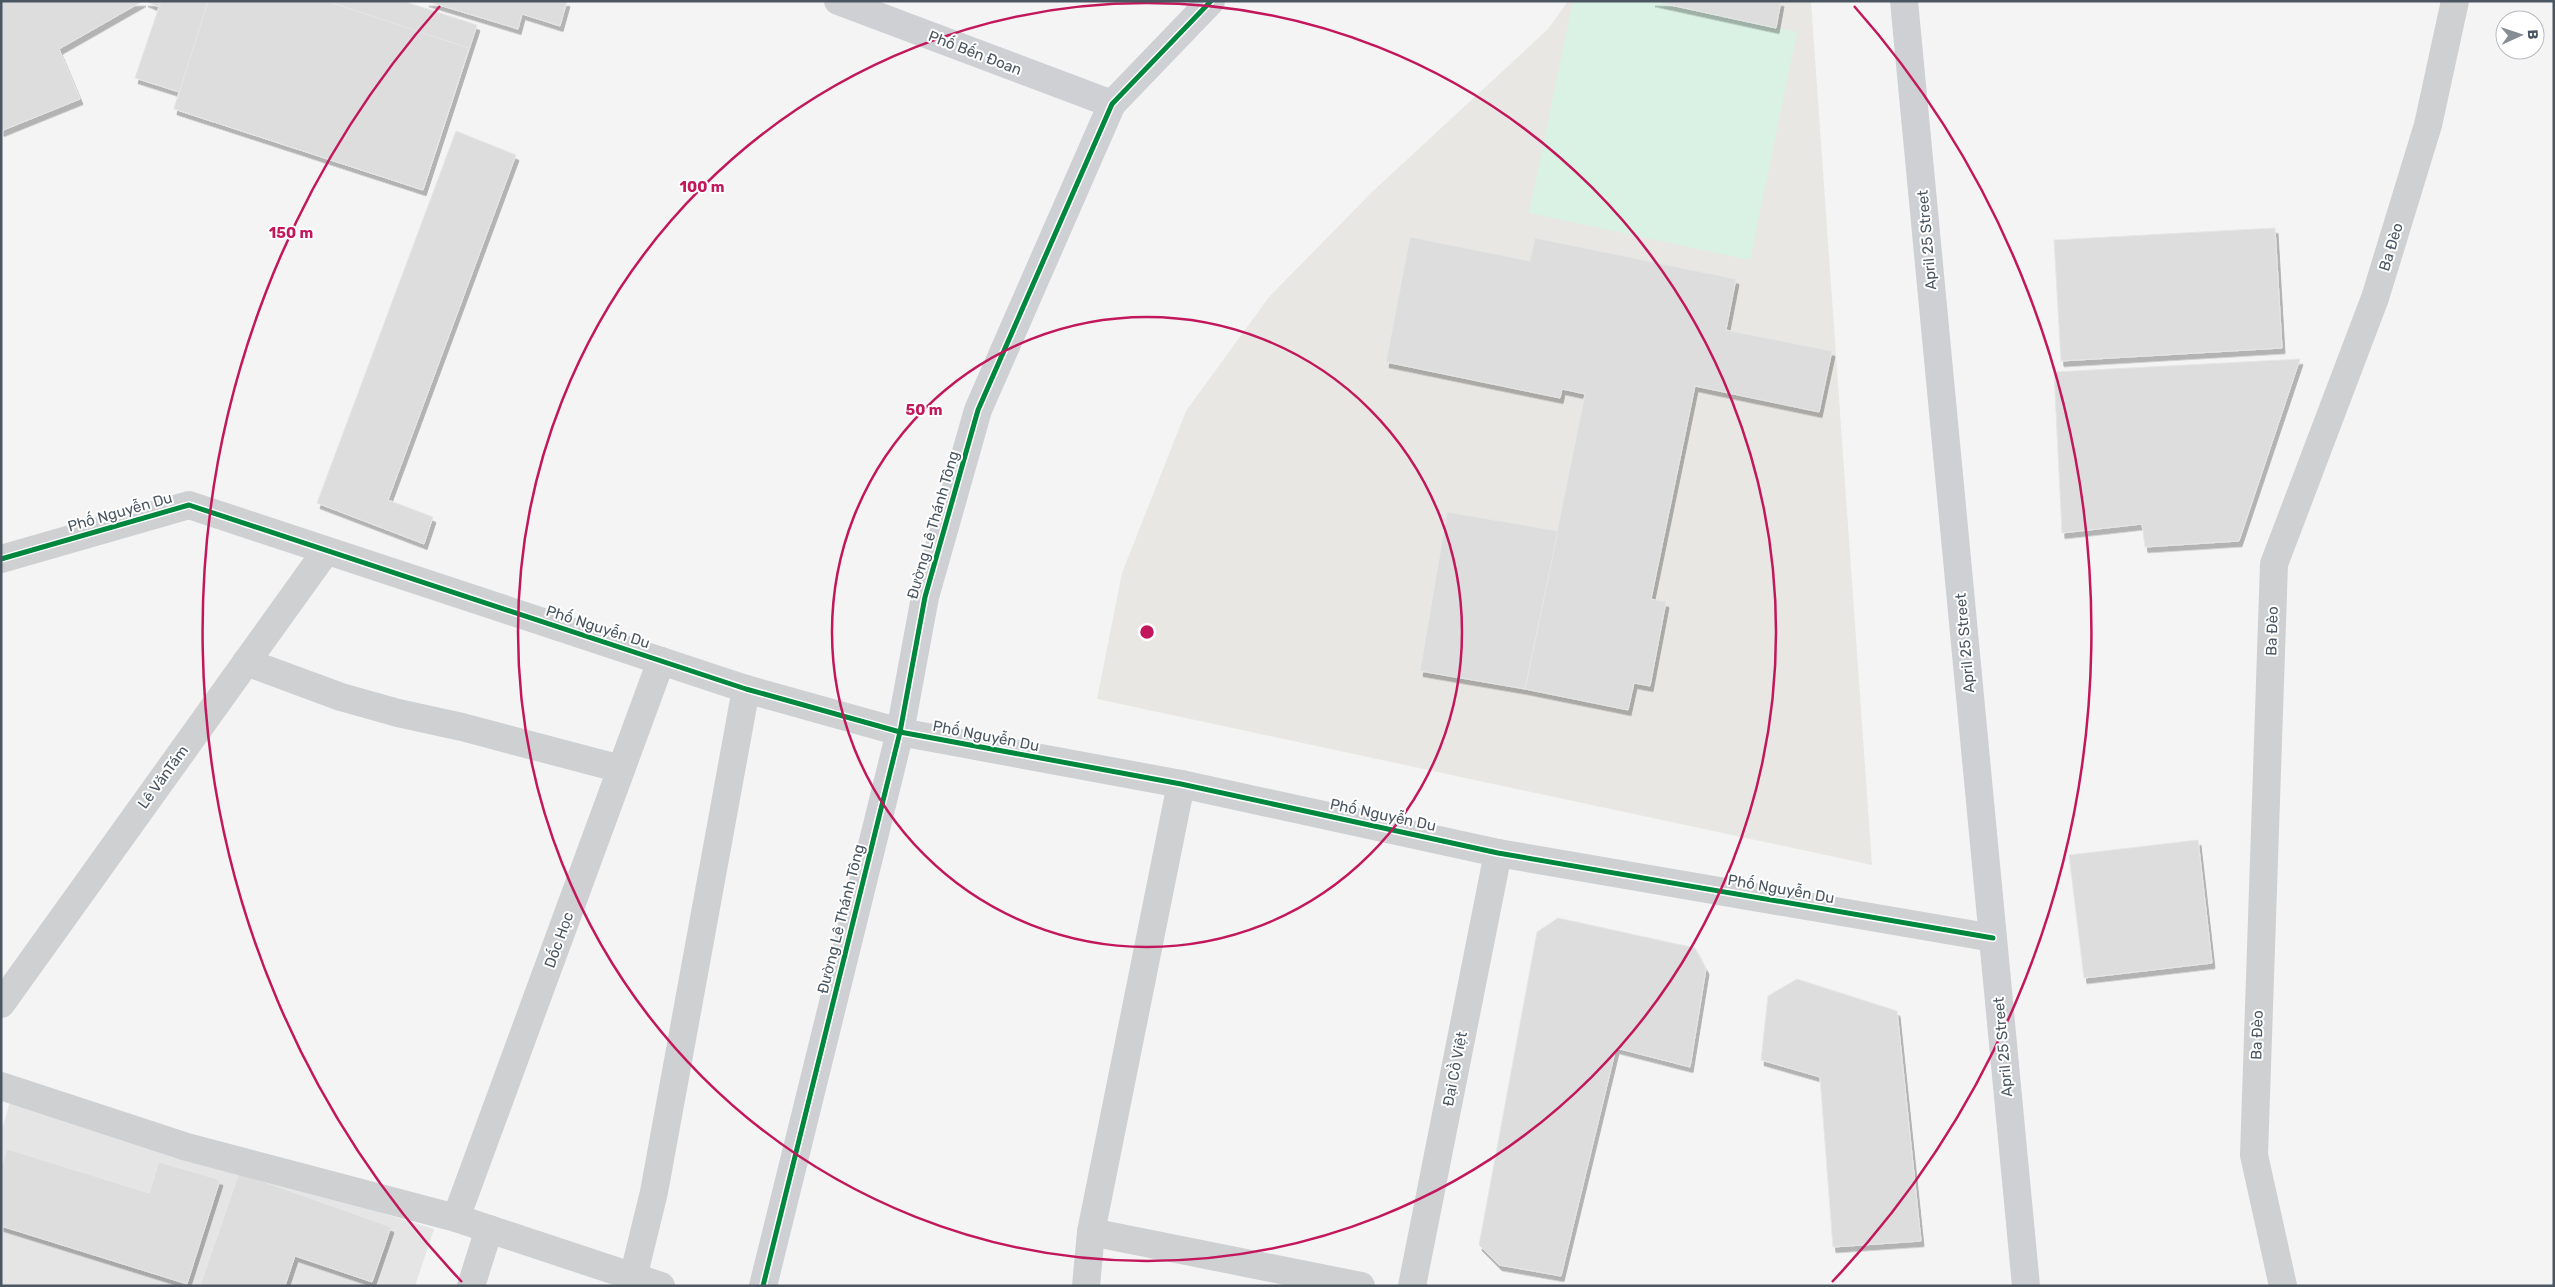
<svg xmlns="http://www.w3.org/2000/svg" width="2555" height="1287" font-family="Rubik,sans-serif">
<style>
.commercial{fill:#e8e7e3}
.education{fill:#e6e5e6}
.green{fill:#d9f2e3}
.building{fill:#ddddde;stroke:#e5e6e7;filter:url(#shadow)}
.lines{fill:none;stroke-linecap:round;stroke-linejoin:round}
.street{stroke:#ced0d2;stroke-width:28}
.secondary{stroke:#ced0d4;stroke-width:28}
.cycleway-casing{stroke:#fff;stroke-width:8}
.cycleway{stroke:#00873e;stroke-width:5}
.ring{fill:none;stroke:#c2185b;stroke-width:2.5}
.labels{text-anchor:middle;stroke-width:4;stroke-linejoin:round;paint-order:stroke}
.street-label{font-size:15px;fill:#4a5661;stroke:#fff}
.centre{fill:#c2185b;stroke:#fff;stroke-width:2.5}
.ring-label{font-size:15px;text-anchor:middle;font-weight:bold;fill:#c2185b;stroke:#fff;stroke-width:4;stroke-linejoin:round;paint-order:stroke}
</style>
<defs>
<filter id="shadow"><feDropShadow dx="3" dy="5.5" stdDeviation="0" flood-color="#0004"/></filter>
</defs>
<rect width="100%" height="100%" fill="#f4f4f4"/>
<path class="commercial" d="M1568 1H1811L1872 865 1097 699 1122 573 1186 411 1269 297 1372 192 1548 29Z"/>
<path class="education" d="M11 1099 434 1229 415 1286H1V1132Z"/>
<path class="green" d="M1573 1H1652L1797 32 1750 260 1529 213Z"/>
<g class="building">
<path d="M1 1H143L59 49 80 99 1 131Z"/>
<path d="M145 1H161L159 7Z"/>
<path d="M161 1H403L477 25 423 190 174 109 179 92 135 78Z"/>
<path d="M208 1H326L469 48 423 190 174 109Z"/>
<path d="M426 1H567L560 26 522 14 518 29Z"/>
<path d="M1652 1H1781L1776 28Z"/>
<path d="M456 131 516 155 388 500 433 517 424 544 317 503Z"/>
<path d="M2275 228 2282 348 2061 361 2054 240Z"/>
<path d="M1410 237 1530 261 1535 238 1736 279 1726 330 1832 351 1819 412 1695 386 1651 599 1666 602 1650 686 1634 683 1628 710 1525 689 1585 394 1562 389 1560 398 1386 362Z"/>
<path d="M2300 359 2239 541 2145 547 2142 524 2062 533 2054 372Z"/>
<path d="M1447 512 1558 531 1525 689 1420 671Z"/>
<path d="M2198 840 2212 963 2084 978 2069 855Z"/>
<path d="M1558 918 1695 948 1706 969 1690 1067 1616 1048 1561 1276 1499 1265 1479 1245 1537 932Z"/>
<path d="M1797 979 1897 1011 1921 1241 1833 1247 1820 1077 1761 1060 1768 996Z"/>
<path d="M7 1149 149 1193 159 1162 220 1180 187 1284 1 1226V1168Z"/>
<path d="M239 1173 391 1227 372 1282 295 1256 285 1286H200Z"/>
</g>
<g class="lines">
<g class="street">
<path d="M1 559 189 505 746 689 900 732 1181 784 1498 853 1993 938"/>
<path d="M246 662 341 697 398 713 462 727 621 769"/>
<path d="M1 1004 326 551"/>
<path d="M1 1086 187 1147 456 1218 661 1286"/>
<path d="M456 1218 661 661"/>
<path d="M1091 1232 1361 1286"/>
<path d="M471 1286 489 1229"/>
<path d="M631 1286 654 1192 746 689"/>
<path d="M1086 1286 1091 1232 1181 784"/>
<path d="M1412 1286 1498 853"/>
<path d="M2283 1286 2254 1155 2274 564 2375 298 2428 125 2455 1"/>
</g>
<g class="secondary">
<path d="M838 1 1112 104"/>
<path d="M1904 1 2026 1286"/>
<path d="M763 1286 900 732 925 597 978 410 1112 104 1211 1"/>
</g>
<g class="cycleway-casing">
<g id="cycleway">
<path d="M1 559 189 505 746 689 900 732 1181 784 1498 853 1993 938"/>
<path d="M763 1286 900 732 925 597 978 410 1112 104 1211 1"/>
</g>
</g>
<use href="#cycleway" class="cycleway"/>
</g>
<g class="ring">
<circle cx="1147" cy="632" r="315"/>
<circle cx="1147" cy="632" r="629"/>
<path d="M462 1282A944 944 0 0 1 440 6M1854 6A944 944 0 0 1 1832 1282"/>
</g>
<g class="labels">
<g class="street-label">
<text transform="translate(975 53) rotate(21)" y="5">Phố Bến Đoan</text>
<text transform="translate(1927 240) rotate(-95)" y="5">April 25 Street</text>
<text transform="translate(2391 247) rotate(-73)" y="5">Ba Đèo</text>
<text transform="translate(120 512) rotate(-16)" y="5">Phố Nguyễn Du</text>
<text transform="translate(933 525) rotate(-74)" y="5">Đường Lê Thánh Tông</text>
<text transform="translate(598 627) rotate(18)" y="5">Phố Nguyễn Du</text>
<text transform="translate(2272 631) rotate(-88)" y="5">Ba Đèo</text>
<text transform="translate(1965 643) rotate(-95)" y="5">April 25 Street</text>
<text transform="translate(986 736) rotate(11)" y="5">Phố Nguyễn Du</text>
<text transform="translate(163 777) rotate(-54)" y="5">Lê VănTám</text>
<text transform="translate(1383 815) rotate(12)" y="5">Phố Nguyễn Du</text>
<text transform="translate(1781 889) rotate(10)" y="5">Phố Nguyễn Du</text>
<text transform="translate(841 919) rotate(-76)" y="5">Đường Lê Thánh Tông</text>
<text transform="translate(559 940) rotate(-70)" y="5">Dốc Học</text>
<text transform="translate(2257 1035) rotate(-88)" y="5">Ba Đèo</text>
<text transform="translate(2003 1047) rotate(-95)" y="5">April 25 Street</text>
<text transform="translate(1455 1069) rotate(-79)" y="5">Đại Cồ Việt</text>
</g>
</g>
<circle cx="1147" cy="632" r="8" class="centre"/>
<g class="ring-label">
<text x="702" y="192">100 m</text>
<text x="291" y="238">150 m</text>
<text x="924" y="415">50 m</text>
</g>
<rect width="2555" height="1287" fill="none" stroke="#4a5661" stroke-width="5"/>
<g transform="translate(2520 35) rotate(87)"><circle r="24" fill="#ffffff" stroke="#b7bbc0"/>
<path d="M0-4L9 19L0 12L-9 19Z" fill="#868d94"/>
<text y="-8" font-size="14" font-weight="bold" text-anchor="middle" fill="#4a5661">B</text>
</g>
</svg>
